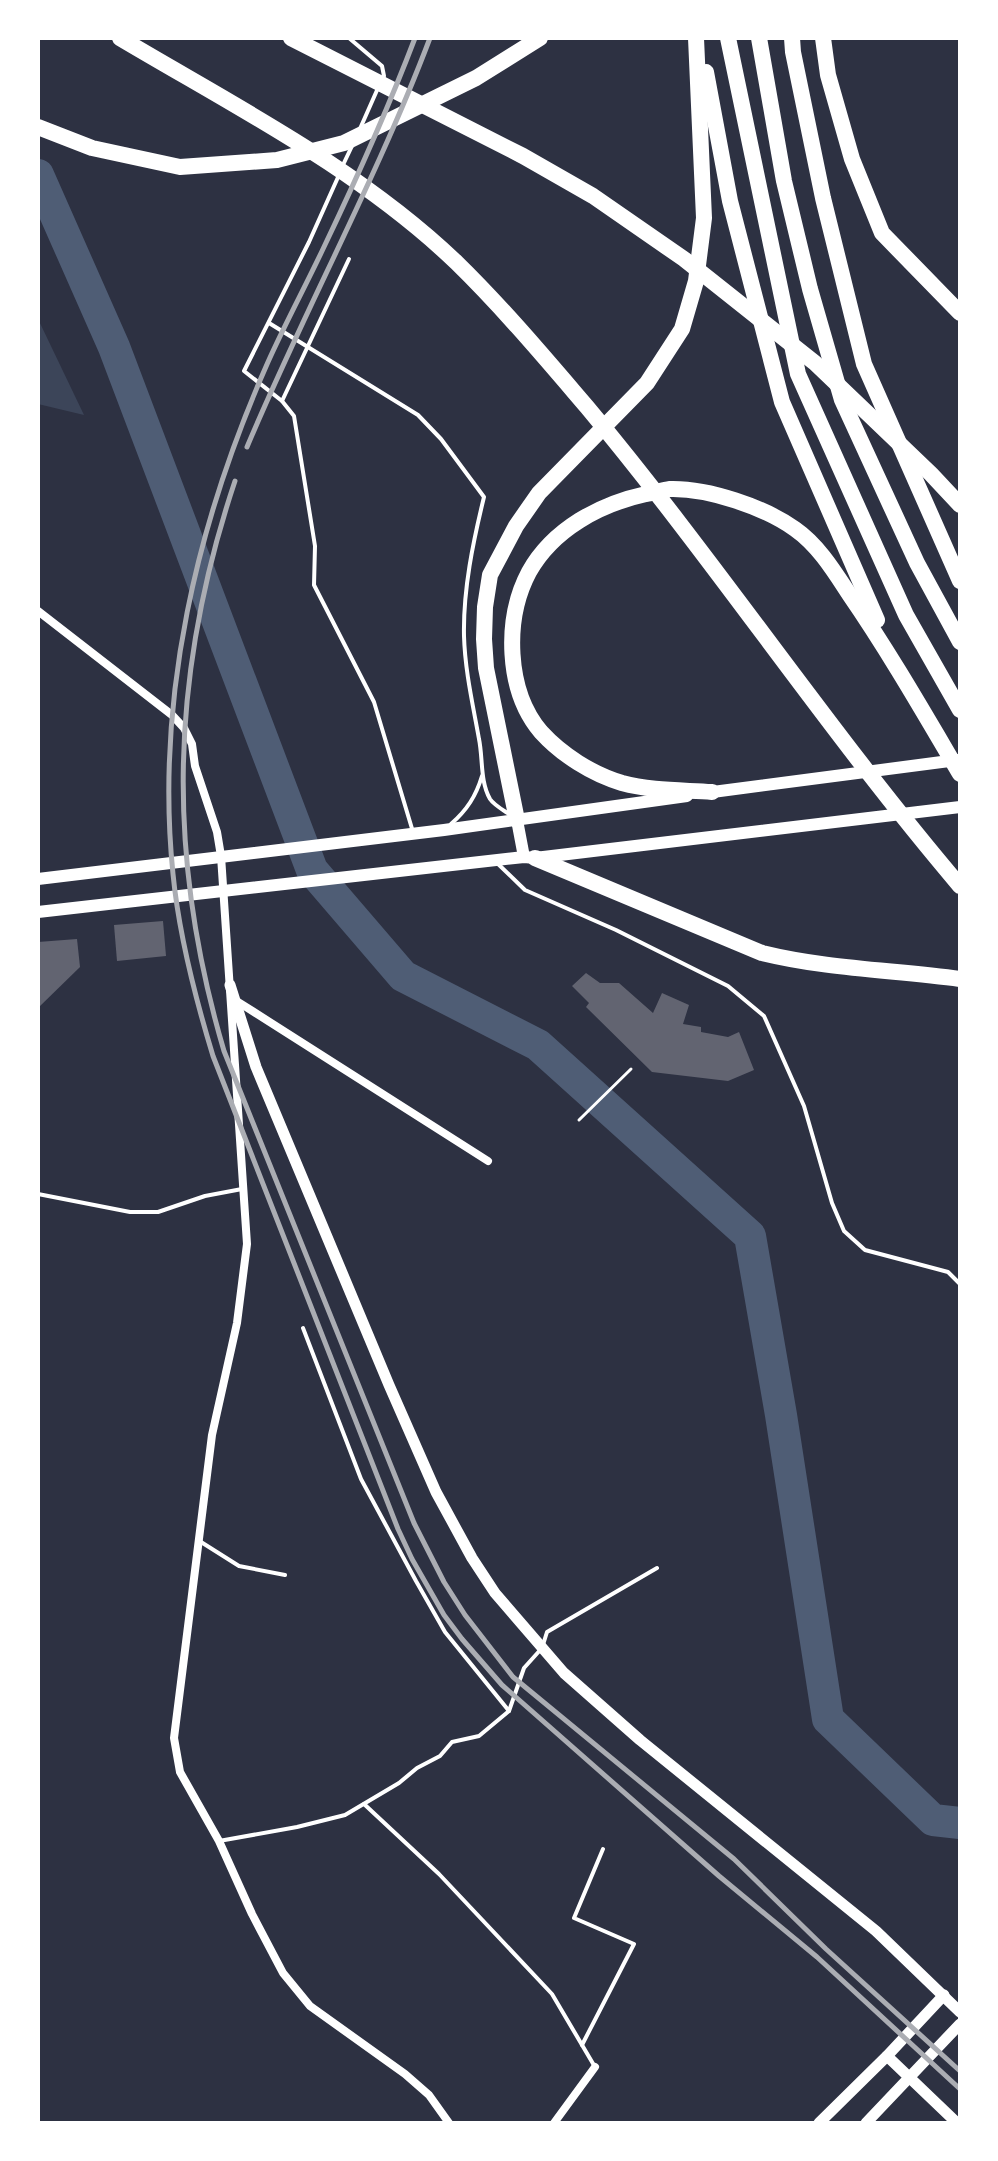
<svg xmlns="http://www.w3.org/2000/svg" width="998" height="2161" font-family="Poppins,sans-serif">
<style>
.green{fill:#3c4559}
.lines{fill:none;stroke-linecap:round;stroke-linejoin:round}
.river{stroke:#4f5d75;stroke-width:32}
.building{fill:#626471}
.path{stroke:#fff;stroke-width:3}
.service{stroke:#fff;stroke-width:4}
.minor{stroke:#fff;stroke-width:8}
.tertiary{stroke:#fff;stroke-width:11}
.secondary{stroke:#fff;stroke-width:12}
.motorway{stroke:#fff;stroke-width:16}
.rail{stroke:#abadb3;stroke-width:5}
</style>
<rect width="100%" height="100%" fill="#2d3142"/>
<path class="green" d="M38 319 84 415 38 404Z"/>
<g class="lines">
<path class="river" d="M38 175 114 347 312 870 403 976 538 1045 750 1236 781 1415 828 1719 933 1820 960 1823"/>
</g>
<g class="building">
<path d="M163 921 166 956 117 961 114 925Z"/>
<path d="M77 939 80 967 38 1008V942Z"/>
<path d="M586 973 600 983H619L653 1013 662 993 689 1005 683 1024 701 1027V1032L728 1037 739 1032 754 1070 728 1081 652 1072 586 1007 589 1003 572 986Z"/>
</g>
<g class="lines">
<path class="path" d="M579 1120 631 1069"/>
<g class="service">
<path d="M349 38 382 66 384 76 382 80"/>
<path d="M359 131 378 88"/>
<path d="M342 167 352 146"/>
<path d="M339 175 309 242 244 371 282 401 294 416 315 546 314 585 374 702 413 832"/>
<path d="M269 323 418 415 441 439 484 497C473 542 463 590 464 636 465 671 473 705 479 739 483 758 480 782 490 799 494 805 503 810 509 814"/>
<path d="M282 401 349 259"/>
<path d="M451 824C467 810 476 796 482 776"/>
<path d="M496 862 525 890 616 930 728 986 764 1016 804 1106 832 1203 844 1231 865 1250 948 1272 960 1284"/>
<path d="M38 1194 130 1212H158L205 1196 242 1189"/>
<path d="M201 1542 239 1566 285 1575"/>
<path d="M509 1711 524 1668 542 1648 547 1632 657 1568"/>
<path d="M364 1804 439 1874 552 1994 595 2067"/>
<path d="M219 1841 297 1827 345 1815 399 1783 417 1768 440 1756 452 1742 479 1736 509 1711 445 1632 416 1581 361 1479 303 1328"/>
<path d="M582 2045 634 1944 574 1918 603 1849"/>
</g>
<g class="minor">
<path d="M38 611 172 715 184 728 192 744 195 766 217 832 221 856 247 1244 237 1323 212 1435 174 1738 180 1772 219 1841 252 1914 283 1973 310 2006 405 2074 429 2095 449 2123"/>
<path d="M235 1000 488 1161"/>
<path d="M554 2123 595 2067"/>
</g>
<g class="tertiary">
<path d="M230 985 256 1067 389 1385 436 1492 472 1558 495 1593 564 1673 640 1740 876 1931 960 2012"/>
<path d="M887 2056 957 2123"/>
<path d="M819 2123 887 2056 944 1995"/>
<path d="M866 2123 960 2024"/>
</g>
<g class="secondary">
<path d="M705 793 957 760"/>
<path d="M517 820 524 857"/>
<path d="M38 879 444 830 687 796"/>
<path d="M38 912 524 857 535 858 960 807"/>
</g>
<g class="motorway">
<path d="M120 38C236 107 359 169 457 263 503 308 545 358 587 407 717 563 829 732 960 886"/>
<path d="M291 38 523 156 593 196 684 259 815 363 931 474 960 505"/>
<path d="M728 38 798 374 906 615 960 710"/>
<path d="M759 38 784 181 810 289 842 400 917 563 960 642"/>
<path d="M792 38 793 52 823 198 864 364 960 581"/>
<path d="M823 38 828 75 852 159 882 233 960 313"/>
<path d="M706 72 730 201 782 402 877 620"/>
<path d="M38 127 92 148 180 167 277 160 344 143 476 78 540 38"/>
<path d="M712 792C682 790 651 791 622 783 592 774 562 755 541 732 506 691 504 619 529 572 553 529 600 504 646 494 654 493 662 490 670 489 708 488 764 507 795 529 818 545 834 571 849 594 889 652 924 713 960 774"/>
<path d="M517 820 486 668 484 639 485 607 490 575 516 526 539 493 647 383 682 329 696 281 704 218 696 38"/>
<path d="M535 858 762 953C827 969 894 970 960 979"/>
</g>
<g class="rail">
<path d="M415 38C388 109 356 180 323 249 305 287 285 324 268 362 197 522 155 699 173 874 179 936 195 997 213 1056L398 1529 412 1559 444 1615 462 1639 502 1685 719 1876 817 1957 960 2089"/>
<path d="M247 447C305 309 377 178 430 38"/>
<path d="M235 481C170 675 166 855 224 1051L414 1523 444 1582 465 1615 513 1677 734 1859 826 1949 960 2071"/>
</g>
</g>
<rect width="998" height="2161" fill="none" stroke="#ffffff" stroke-width="80"/>
</svg>
